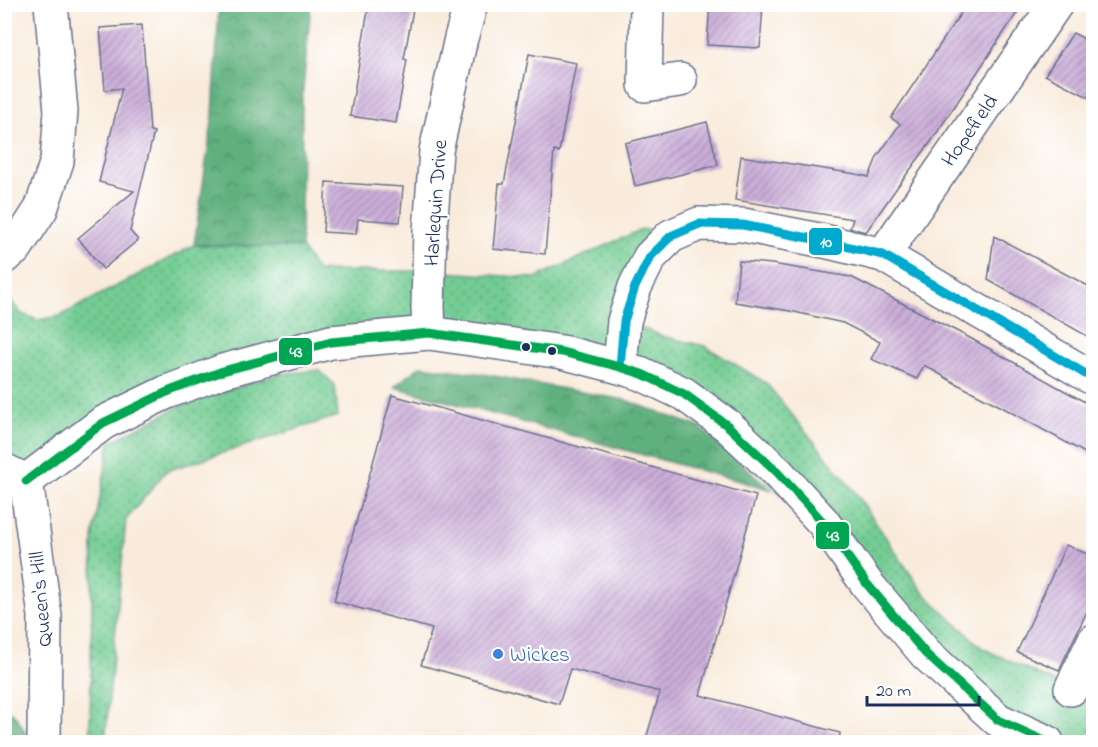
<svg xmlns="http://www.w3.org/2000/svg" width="1098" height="747" font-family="'Indie Flower',sans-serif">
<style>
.grass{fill:url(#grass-dots);stroke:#477e78;stroke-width:1.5}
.forest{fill:url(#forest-crowns);stroke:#3c706e;stroke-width:1.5}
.building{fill:url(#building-hatch)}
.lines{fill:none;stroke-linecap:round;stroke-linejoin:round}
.minor-casing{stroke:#69718a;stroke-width:36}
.major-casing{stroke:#69718a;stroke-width:36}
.minor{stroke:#fff;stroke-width:33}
.major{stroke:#fff;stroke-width:33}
.bus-1-casing{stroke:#fff;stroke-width:14}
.bus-2-casing{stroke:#fff;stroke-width:14}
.bus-1{stroke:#00a9ce;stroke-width:9}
.bus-2{stroke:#00a651;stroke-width:9}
.bus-dot{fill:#1b2f5e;stroke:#fff;stroke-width:2}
.shop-dot{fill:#3f7fe0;stroke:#fff;stroke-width:2}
.labels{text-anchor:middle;stroke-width:4.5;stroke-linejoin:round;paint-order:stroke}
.street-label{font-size:21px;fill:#1b2f5e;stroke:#fff}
.shop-label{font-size:21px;fill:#366cbe;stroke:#fff;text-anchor:start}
.line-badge{stroke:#fff;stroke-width:2}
.badge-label{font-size:16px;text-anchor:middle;font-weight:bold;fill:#fff}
</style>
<defs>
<pattern id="grass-dots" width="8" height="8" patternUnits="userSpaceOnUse" patternTransform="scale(1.5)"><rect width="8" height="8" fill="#73cc93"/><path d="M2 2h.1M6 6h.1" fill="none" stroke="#5ea67b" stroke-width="1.8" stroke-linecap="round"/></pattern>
<pattern id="forest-crowns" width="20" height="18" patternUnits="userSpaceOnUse" patternTransform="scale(1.5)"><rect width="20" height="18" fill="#5eb07d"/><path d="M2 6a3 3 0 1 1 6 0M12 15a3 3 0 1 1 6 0" fill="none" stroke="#4d906a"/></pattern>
<pattern id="building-hatch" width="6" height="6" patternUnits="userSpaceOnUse" patternTransform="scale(1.5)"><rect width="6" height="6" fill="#ccaed9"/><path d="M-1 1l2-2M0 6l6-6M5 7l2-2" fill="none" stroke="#a58eb3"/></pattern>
</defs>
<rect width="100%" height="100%" fill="#fff"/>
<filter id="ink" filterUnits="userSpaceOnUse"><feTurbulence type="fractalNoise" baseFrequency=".0167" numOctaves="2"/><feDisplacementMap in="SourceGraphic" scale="12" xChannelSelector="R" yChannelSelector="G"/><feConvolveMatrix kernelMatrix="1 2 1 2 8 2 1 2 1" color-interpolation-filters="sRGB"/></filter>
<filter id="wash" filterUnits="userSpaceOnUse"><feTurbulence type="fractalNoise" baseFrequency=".008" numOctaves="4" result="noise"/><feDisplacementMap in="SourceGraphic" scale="24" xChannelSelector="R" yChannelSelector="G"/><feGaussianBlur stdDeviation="1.35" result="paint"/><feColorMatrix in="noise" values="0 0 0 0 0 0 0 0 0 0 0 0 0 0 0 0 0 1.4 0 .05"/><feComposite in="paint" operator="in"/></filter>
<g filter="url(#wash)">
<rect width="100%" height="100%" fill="#f9ebdb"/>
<g class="grass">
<path d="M642 229 671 236 624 321 662 336 705 346 766 383 853 489 922 591 982 648 1093 700V742H1047L998 720 684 394 429 333 223 371 26 481 5 470 4 293 22 314 38 320 60 316 194 245 301 247 317 271H429L535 278Z"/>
<path d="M319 370 335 385 338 416 166 471 126 520 105 742H91L90 724 93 537 110 442 184 404 279 374Z"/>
</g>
<g class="forest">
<path d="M219 5H311L302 100 301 247 194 245 213 115Z"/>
<path d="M420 366 477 373 625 400 699 427 772 490 394 387Z"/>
<path d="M4 711 12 712C19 721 26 730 27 742H5Z"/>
</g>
<g id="blocks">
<g class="building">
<path d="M369 4H414L404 59 407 60 396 123 350 116Z"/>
<path d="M710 4H763L760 48 707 45Z"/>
<path d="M967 4H1023L930 143 898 186 866 232 850 228 853 219 735 200 741 156 856 174 869 177 877 157 900 124 891 118Z"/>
<path d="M142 25 150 131 154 132 130 231 138 240 103 269 78 238 134 191 99 182 122 88 105 90 100 28Z"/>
<path d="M1073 33 1094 44V100L1045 75Z"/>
<path d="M529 54 576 63 559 152 554 151 545 254 493 249 499 184H504Z"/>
<path d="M707 122 718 165 635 186 625 143Z"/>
<path d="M326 182 403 187 400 222 358 219 356 234 323 232Z"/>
<path d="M994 236 1094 289V340L988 280Z"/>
<path d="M739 261 772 264 851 277 970 338 1065 391 1094 407V458L1000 406 955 383 924 365 917 379 871 359 880 342 843 323 790 311 735 302Z"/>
<path d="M392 395 756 496 700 695 840 733 839 742H645L660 692 570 669 559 704 421 665 432 629 334 601Z"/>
<path d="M1066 545 1094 557V597L1059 670 1017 652Z"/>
</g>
</g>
</g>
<g filter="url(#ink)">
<use href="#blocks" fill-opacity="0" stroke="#69718a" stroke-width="1.5"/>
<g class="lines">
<g class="minor-casing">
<g id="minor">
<path d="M647 4 645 85 680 80"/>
<path d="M883 255 1056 4"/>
<path d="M4 257 15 249 41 209 57 161 61 111 51 4"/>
<path d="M429 333 428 307 430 231 436 151 461 38 471 4"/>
<path d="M620 367 624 321 635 287 650 257 671 236 699 224 743 225 824 241 883 255 1094 379"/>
<path d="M26 481 103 423 167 392 223 371 331 342 429 333 562 352 620 367 642 374 684 394 728 426 777 472 823 522 867 584 926 654 998 720 1047 742"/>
<path d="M1071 689 1094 641"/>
</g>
</g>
<g class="major-casing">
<path id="major" d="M4 470 26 481 45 616 44 742"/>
</g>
<use href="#minor" class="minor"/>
<use href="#major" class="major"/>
<g class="bus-1-casing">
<path id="bus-1" d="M620 367 624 321 635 287 650 257 671 236 699 224 743 225 824 241 883 255 1094 379"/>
</g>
<g class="bus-2-casing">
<path id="bus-2" d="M26 481 103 423 167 392 223 371 331 342 429 333 562 352 620 367 642 374 684 394 728 426 777 472 823 522 867 584 926 654 998 720 1047 742"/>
</g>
<use href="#bus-1" class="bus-1"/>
<use href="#bus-2" class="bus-2"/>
</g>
</g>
<g class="bus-dot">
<circle cx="526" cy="347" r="5"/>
<circle cx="552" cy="351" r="5"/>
</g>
<circle class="shop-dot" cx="498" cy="654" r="6"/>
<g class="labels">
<g class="street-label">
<text transform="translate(969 130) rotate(-55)" y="7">Hopefield</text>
<text transform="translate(435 203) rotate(-86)" y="7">Harlequin Drive</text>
<text transform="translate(40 599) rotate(-95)" y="7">Queen's Hill</text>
</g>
<g class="shop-label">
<text x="510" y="661">Wickes</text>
</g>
</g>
<g class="line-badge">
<rect x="808" y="227" width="35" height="29" rx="6" fill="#00a9ce"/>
<rect x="278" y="337" width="35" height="29" rx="6" fill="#00a651"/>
<rect x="815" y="521" width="35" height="29" rx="6" fill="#00a651"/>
</g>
<g class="badge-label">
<text x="826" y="247">10</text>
<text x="296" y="357">43</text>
<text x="833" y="541">43</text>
</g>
<rect width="1098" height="747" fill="none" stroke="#fff" stroke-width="24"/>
<path d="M867 696v9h112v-9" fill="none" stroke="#1b2f5e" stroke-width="3"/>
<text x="876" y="696" font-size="18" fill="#1b2f5e" stroke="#ffffff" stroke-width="4.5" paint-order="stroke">20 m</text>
</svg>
